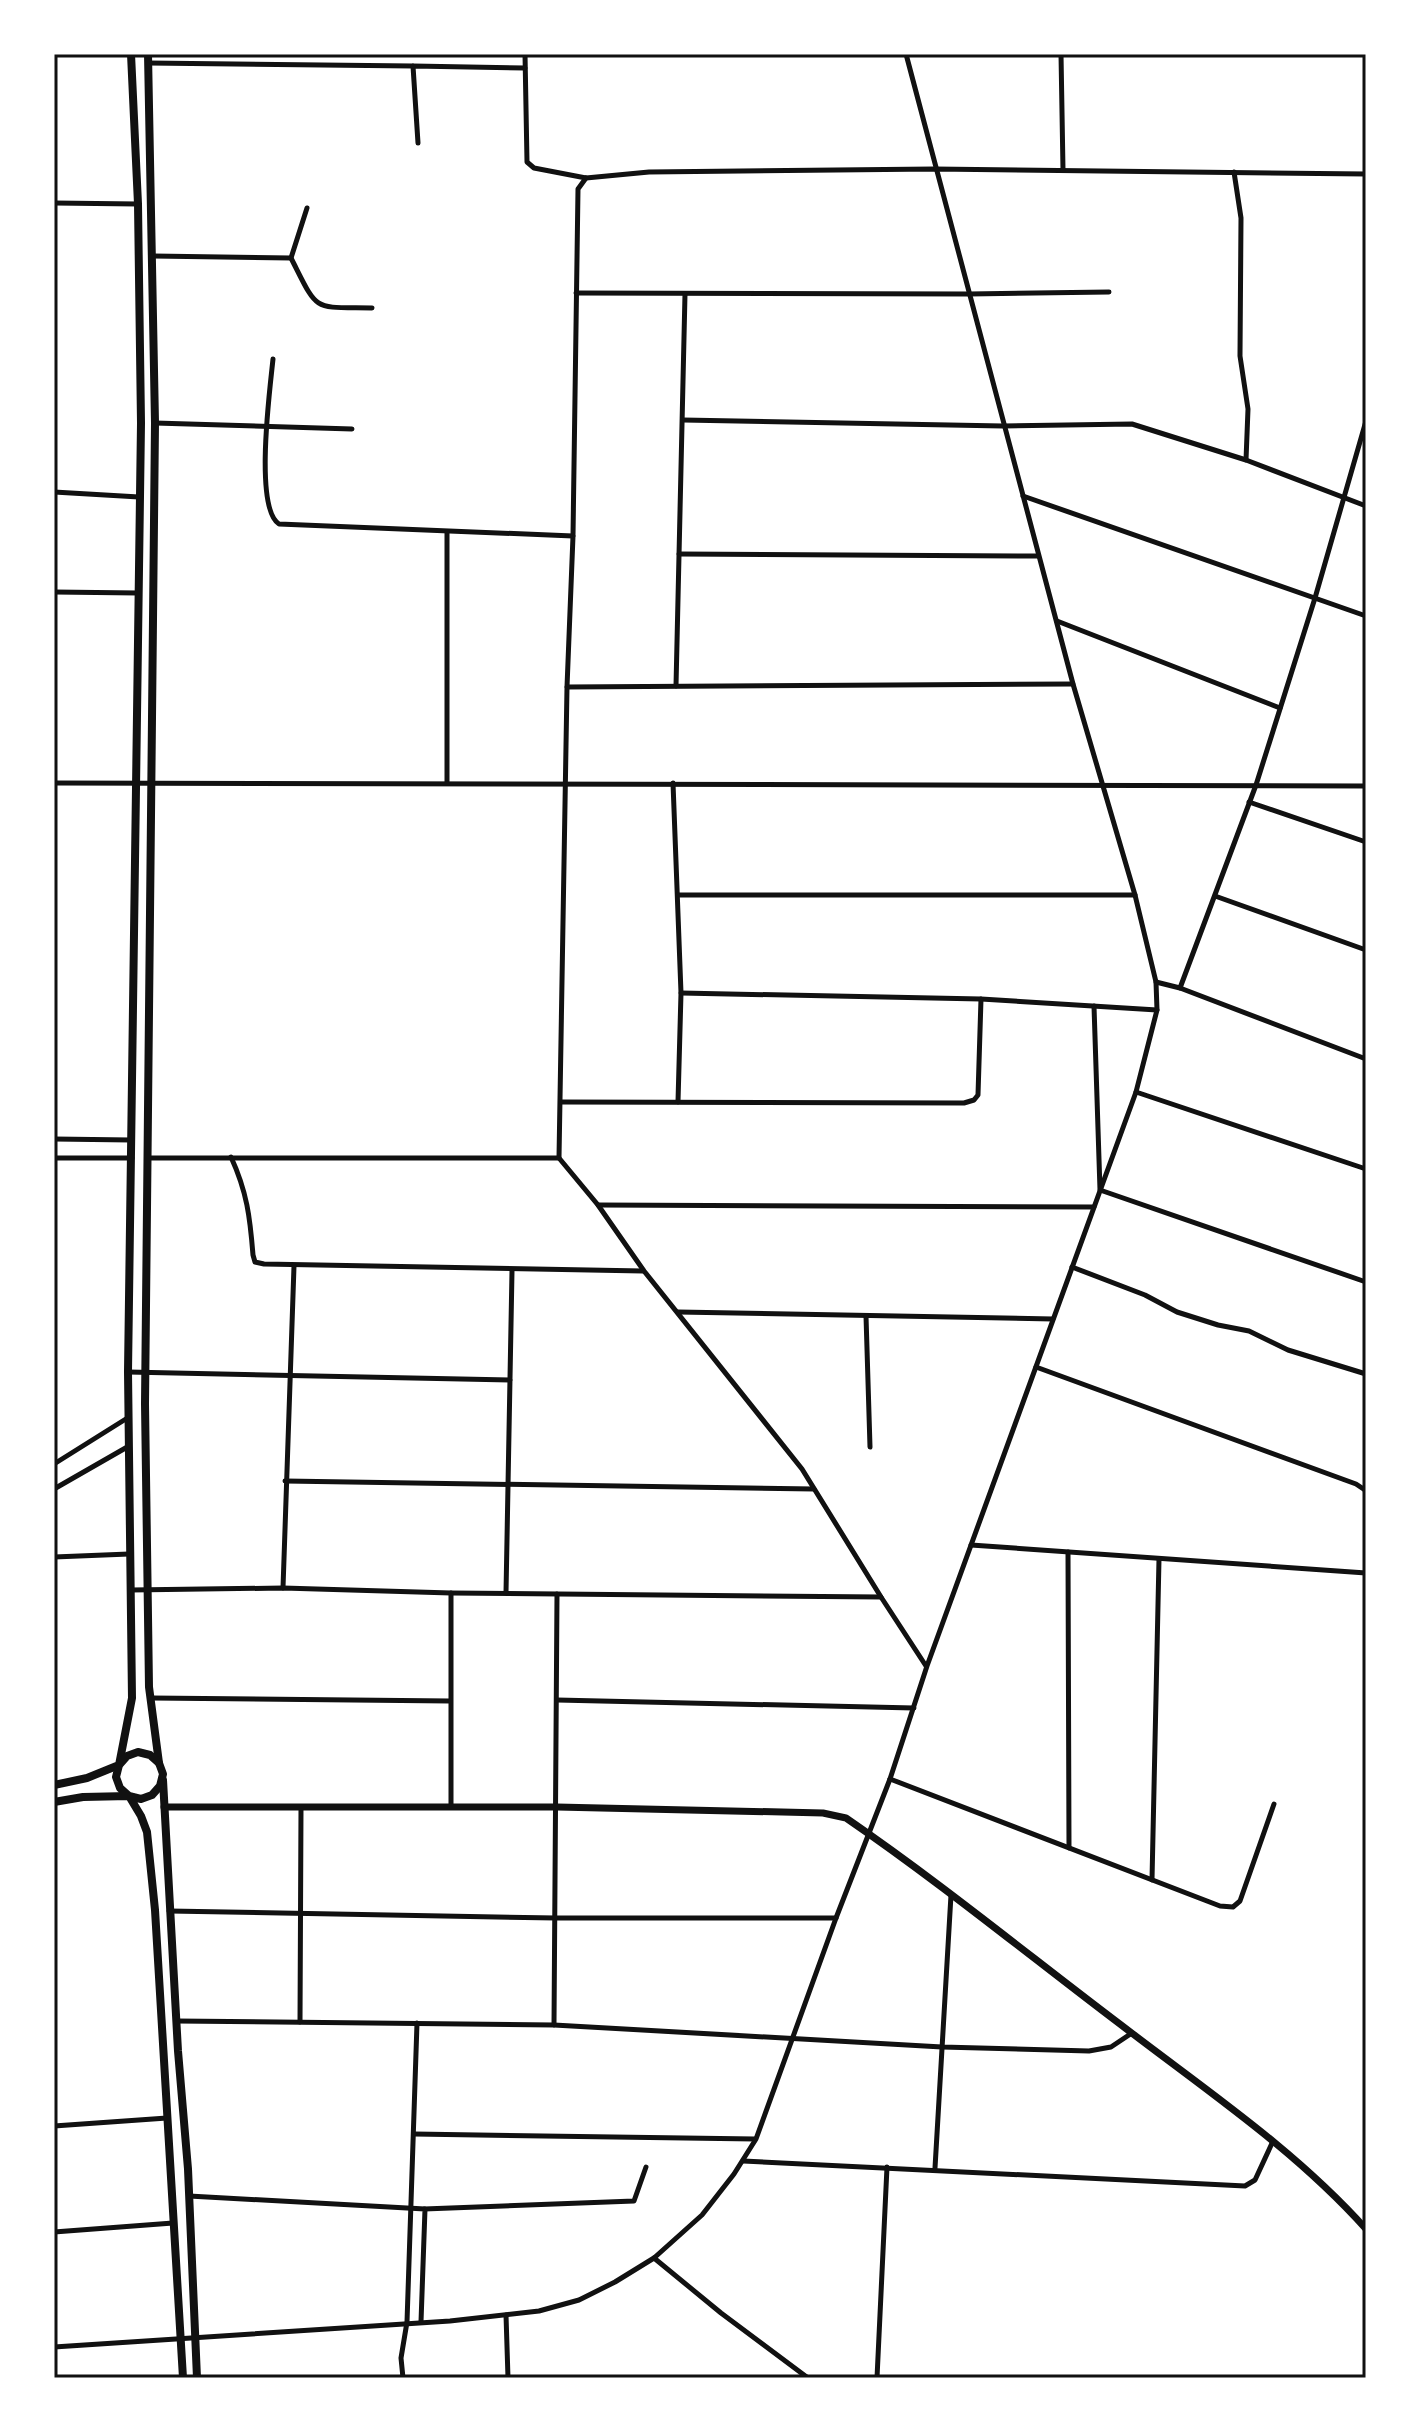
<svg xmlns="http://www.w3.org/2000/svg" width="1420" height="2432" font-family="Manrope,sans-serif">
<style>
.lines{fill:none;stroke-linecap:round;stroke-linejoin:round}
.minor{stroke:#111;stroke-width:5}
.secondary{stroke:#111;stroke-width:7}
.primary{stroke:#111;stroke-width:8}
.neatline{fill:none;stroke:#111;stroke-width:3}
</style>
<rect width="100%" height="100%" fill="#fff"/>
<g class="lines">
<g class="minor">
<path d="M525 54 527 162 534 168 586 178 649 172 934 169 1366 174"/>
<path d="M1061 54 1063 170"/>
<path d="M148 63 413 66"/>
<path d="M418 143 413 66 525 68"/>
<path d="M1234 172 1241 218 1240 356 1248 409 1246 460"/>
<path d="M586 178 578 189 573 536 567 687 559 1158 598 1205 644 1271 802 1469 881 1597 926 1666"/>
<path d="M54 203 138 204"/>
<path d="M153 256 291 258 307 208"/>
<path d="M291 258C319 313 311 307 372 308"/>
<path d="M576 293 969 294 1109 292"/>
<path d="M273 359C270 389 254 508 279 524L573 536"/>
<path d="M683 420 1003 426 1132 424 1246 460 1366 506"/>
<path d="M155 423 352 429"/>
<path d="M54 492 139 497"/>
<path d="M1023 496 1366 616"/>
<path d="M447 532V783"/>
<path d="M679 554 1038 556"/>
<path d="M54 592 138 593"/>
<path d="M1057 621 1280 708"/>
<path d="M676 686 685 294"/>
<path d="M567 687 1073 684"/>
<path d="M54 783 1366 786"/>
<path d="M673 783 681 993 678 1102"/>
<path d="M1249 802 1366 842"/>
<path d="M678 895H1135"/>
<path d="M1215 896 1366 950"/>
<path d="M1156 982 1180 988 1366 1059"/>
<path d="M1180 988 1256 785 1315 598 1366 421"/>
<path d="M681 993 981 999 1157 1010"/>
<path d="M1094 1006 1100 1190 1366 1282"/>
<path d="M1136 1092 1366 1169"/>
<path d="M561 1102 964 1103 974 1100 978 1095 981 999"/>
<path d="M54 1139 131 1140"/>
<path d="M231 1157C247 1192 250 1217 253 1255L255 1262 264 1264 643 1271"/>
<path d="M54 1158H132"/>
<path d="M148 1158H559"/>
<path d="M598 1205 1094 1207"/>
<path d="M1072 1267 1145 1295 1177 1312 1218 1325 1249 1331 1288 1350 1366 1374"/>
<path d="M678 1312 1053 1319"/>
<path d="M866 1316 870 1447"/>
<path d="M1036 1367 1356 1484 1365 1490 1366 1495"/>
<path d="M128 1372 510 1380"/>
<path d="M54 1464 129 1417"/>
<path d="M285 1481 814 1489"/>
<path d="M54 1489 129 1446"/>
<path d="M971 1545 1366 1573"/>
<path d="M1068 1552 1069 1848"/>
<path d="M54 1557 129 1554"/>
<path d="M1366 1572V1557"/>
<path d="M283 1588 294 1266"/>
<path d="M131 1590 283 1588 451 1593 881 1597"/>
<path d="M506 1593 512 1271"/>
<path d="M151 1698 450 1701"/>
<path d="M557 1700 914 1708"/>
<path d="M890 1779 1220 1906 1233 1907 1240 1901 1274 1804"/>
<path d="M451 1807V1593"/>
<path d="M1152 1880 1159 1559"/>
<path d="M169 1911 556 1918H836"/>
<path d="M176 2021 554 2025 942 2047 1089 2051 1111 2047 1132 2033"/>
<path d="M300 2022 301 1808"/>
<path d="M554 2025 557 1594"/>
<path d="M54 2126 167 2118"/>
<path d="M414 2134 755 2139"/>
<path d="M743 2161 1245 2186 1255 2180 1273 2141"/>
<path d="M935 2168 951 1895"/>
<path d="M189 2196 425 2209 421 2322"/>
<path d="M424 2209 634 2201 646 2167"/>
<path d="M54 2232 173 2223"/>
<path d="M654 2258 721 2313 808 2378"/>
<path d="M506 2315 508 2378"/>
<path d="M54 2347 450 2321 539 2311 579 2300 615 2282 654 2258 702 2215 734 2174 756 2139 836 1918 890 1779 927 1666 1136 1092 1157 1010 1156 982 1135 895 1073 684 906 54"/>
<path d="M403 2378 401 2358 407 2322 417 2023"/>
<path d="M788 2378 806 2377"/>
<path d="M877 2378 887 2167"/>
</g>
<path class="secondary" d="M164 1807H557L823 1813 846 1818C945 1886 1037 1962 1133 2034 1213 2095 1298 2153 1366 2229"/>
<g class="primary">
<path d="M148 54 155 423 145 1404 149 1687 159 1763"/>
<path d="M163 1780 178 2051 188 2169 197 2378"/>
<path d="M54 1785 87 1778 119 1765 132 1698 128 1372 141 423 138 204 131 54"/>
<path d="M54 1802 83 1797 129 1796 141 1799 152 1795 160 1786 163 1774 159 1763 150 1755 138 1752 127 1756 119 1765 116 1777 120 1788 129 1796 141 1816 147 1832 155 1910 183 2378"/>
</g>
</g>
<rect width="1420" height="2432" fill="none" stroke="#ffffff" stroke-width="112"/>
<rect x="56" y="56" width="1308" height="2320" class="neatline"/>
</svg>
